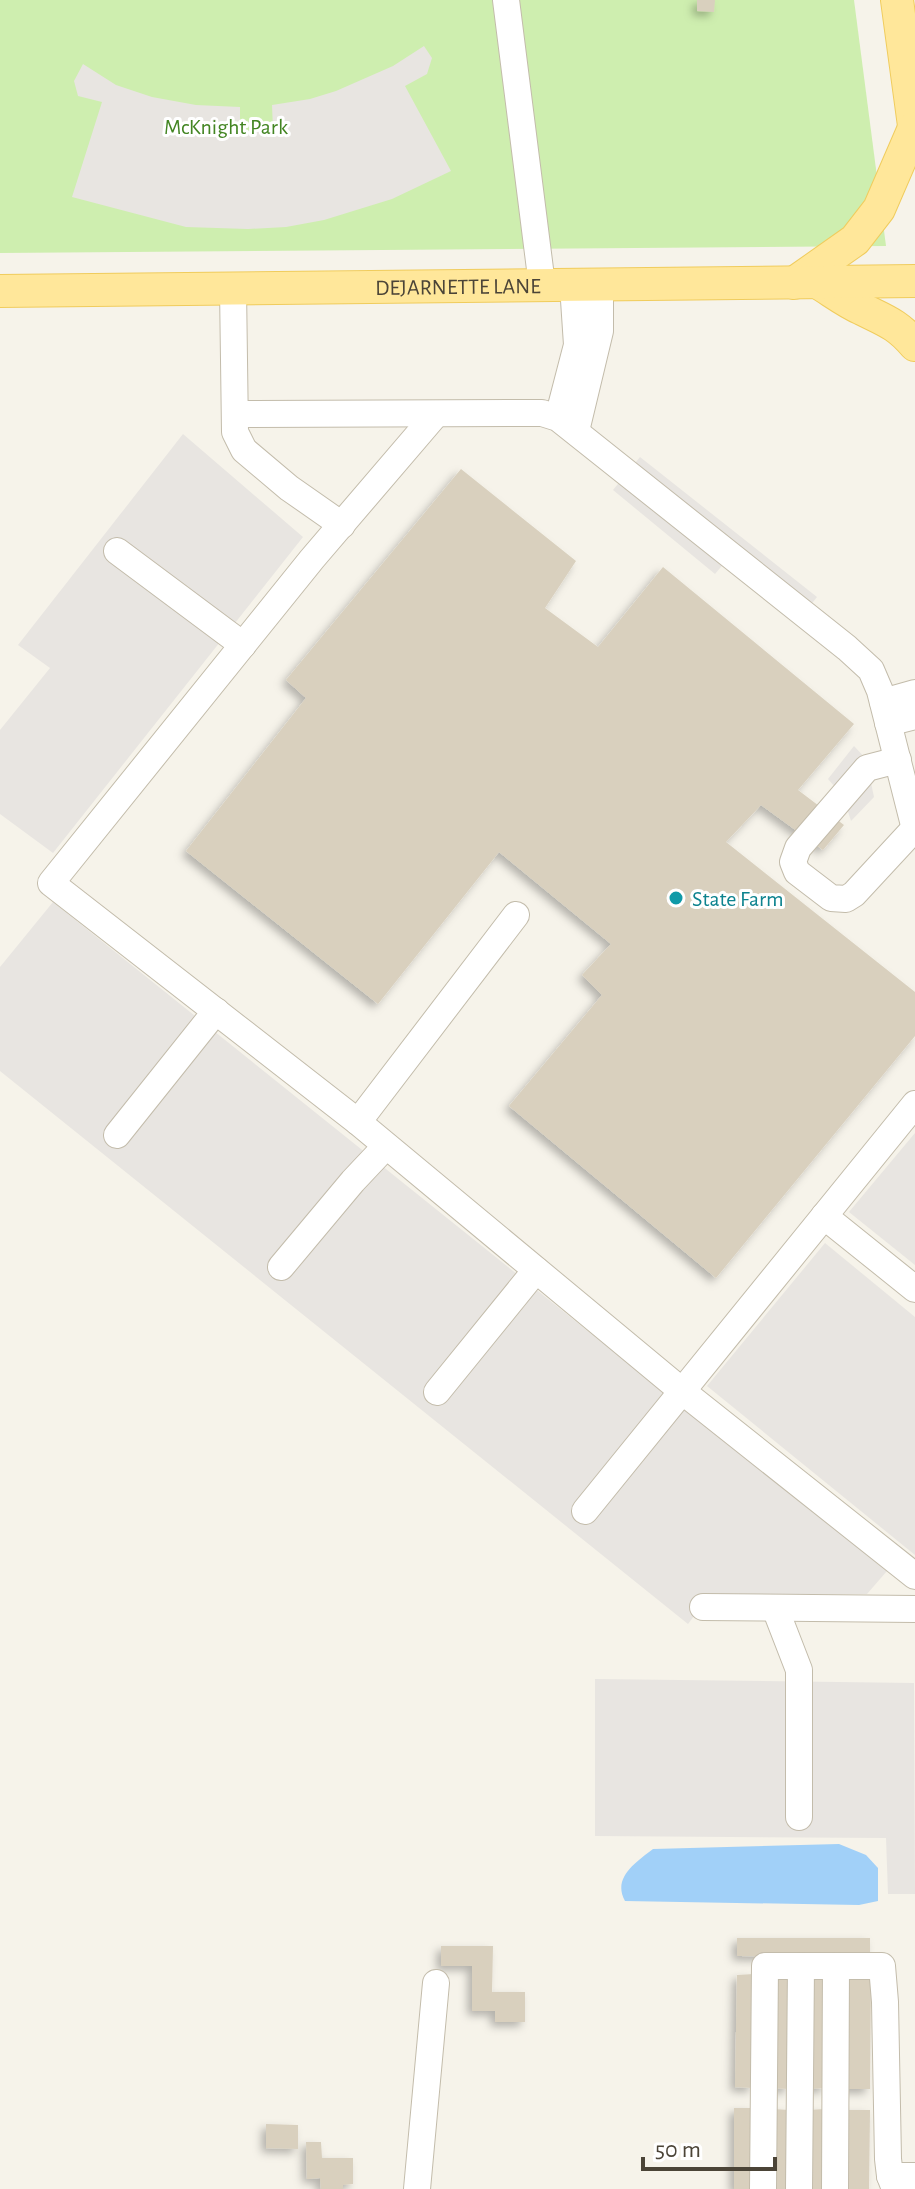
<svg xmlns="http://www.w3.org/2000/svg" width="915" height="2189" font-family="'Alegreya Sans',sans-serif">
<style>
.green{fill:#ceeeaf}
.parking{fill:#e8e5e1}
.water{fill:#a1d0f8}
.building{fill:#d9d0be;filter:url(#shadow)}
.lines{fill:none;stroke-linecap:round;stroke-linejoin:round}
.minor-casing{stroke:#c3bcab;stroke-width:28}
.major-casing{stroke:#f0cc5d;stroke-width:34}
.minor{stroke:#fff;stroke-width:26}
.major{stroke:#ffe79a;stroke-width:32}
.culture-dot{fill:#0f9aa8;stroke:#fff;stroke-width:3}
.labels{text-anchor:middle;stroke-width:6;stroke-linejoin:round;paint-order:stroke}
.park-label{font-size:22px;fill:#438522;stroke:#fff}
.street-label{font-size:22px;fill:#4b4437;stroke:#fff}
.culture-label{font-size:22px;fill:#0d838f;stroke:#fff;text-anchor:start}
</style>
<defs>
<filter id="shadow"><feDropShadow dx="-4.5" dy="4.5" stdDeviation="4" flood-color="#0004"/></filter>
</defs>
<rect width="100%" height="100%" fill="#f6f3ea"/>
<path class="green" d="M0 0H854L886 246 0 253Z"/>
<g class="parking">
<path d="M424 46 432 58 427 74 405 86 451 171 392 199 324 220 286 227 248 229 186 227 72 197 102 102 78 96 74 81 83 64 116 85 152 97 196 105 240 107V132L273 129 272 105 310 99 336 91 393 66Z"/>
<path d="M183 434 303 537 53 853 0 814V730L50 668 18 645Z"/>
<path d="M640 457 817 597 804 613 731 555 715 574 613 490Z"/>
<path d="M854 746 866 759 874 797 851 821 843 796 828 779Z"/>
<path d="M53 902 887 1571 867 1594 710 1595 688 1624 0 1071V967Z"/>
<path d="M915 1133V1265L849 1212Z"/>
<path d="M825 1243 915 1317V1555L707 1386Z"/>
<path d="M595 1679 914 1683 915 1894H888L886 1838 595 1836Z"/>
</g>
<path class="water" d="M839 1844 866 1855 878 1868V1901L859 1905 625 1901C612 1878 636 1862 653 1849Z"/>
<g class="building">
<path d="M697 0H715L714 12 697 11Z"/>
<path d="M461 469 576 561 545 608 598 647 663 567 854 724 798 790 844 825 823 850 761 805 726 842 915 992V1036L716 1278 509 1106 602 995 582 975 611 944 499 852 378 1004 186 851 306 698 286 680Z"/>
<path d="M737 1938H870V1957L737 1956Z"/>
<path d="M441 1946H493L492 1992H525V2022H495V2011H472V1966H441Z"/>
<path d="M754 1974 753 2088 735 2087 737 1975Z"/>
<path d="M773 1975H791L789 2089 771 2088Z"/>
<path d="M809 1976H826V2088L809 2089Z"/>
<path d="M871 1976 870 2089H844V1977Z"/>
<rect x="734" y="2108" width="19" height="81"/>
<path d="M772 2109 790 2110 789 2189H770Z"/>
<path d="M825 2109V2189H807L808 2110Z"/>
<path d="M844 2110H870L869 2189H844Z"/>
<path d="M266 2124 298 2125V2149L266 2148Z"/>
<path d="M306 2142H321L322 2158H353V2184L343 2185V2189H321L320 2178 307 2179Z"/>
</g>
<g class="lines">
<g class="minor-casing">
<g id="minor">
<path d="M506 0 542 285"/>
<path d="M233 288 235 432 244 450 289 488 342 525"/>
<path d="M236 414 542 413 558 418 847 648 871 670 880 691 915 829"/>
<path d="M436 414 312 559 51 883 358 1122 682 1391 915 1576"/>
<path d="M558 418 577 345 573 285"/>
<path d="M576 431 600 331V285"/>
<path d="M117 551 243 645"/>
<path d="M883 702 915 693"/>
<path d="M888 723 915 716"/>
<path d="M898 760 867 768 798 848 793 862 797 872 831 898 846 899 854 894 915 828"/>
<path d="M358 1122 516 915"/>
<path d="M117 1135 216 1011"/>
<path d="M824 1216 915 1289"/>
<path d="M281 1267 353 1181 386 1146"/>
<path d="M437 1392 536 1270"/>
<path d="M585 1511 915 1104"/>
<path d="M703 1607 915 1609"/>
<path d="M775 1608 799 1670V1817"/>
<path d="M890 2176H915"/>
<path d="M417 2189 436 1983"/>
<path d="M763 2189 765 1966H882L885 2002 888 2159 890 2176 895 2189"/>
<path d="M799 2189 801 1966"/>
<path d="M835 2189 836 1966"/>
</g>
</g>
<g class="major-casing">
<g id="major">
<path d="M897 0 915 133"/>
<path d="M817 282C832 291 846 302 862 309 886 321 897 324 915 345"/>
<path d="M794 283 855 240 879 209 914 128"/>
<path id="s1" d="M0 291 915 281"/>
</g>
</g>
<use href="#minor" class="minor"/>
<use href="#major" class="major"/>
</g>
<circle class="culture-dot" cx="676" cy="898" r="8"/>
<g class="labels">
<g class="park-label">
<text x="226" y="134">McKnight Park</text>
</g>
<g class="street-label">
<text dy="8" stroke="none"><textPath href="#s1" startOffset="458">DEJARNETTE LANE</textPath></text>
</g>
<g class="culture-label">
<text x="692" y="906">State Farm</text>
</g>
</g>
<path d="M643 2157v12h132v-12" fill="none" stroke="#4b4437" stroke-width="4"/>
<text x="655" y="2157" font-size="24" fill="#4b4437" stroke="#ffffff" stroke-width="6" paint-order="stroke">50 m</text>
</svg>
